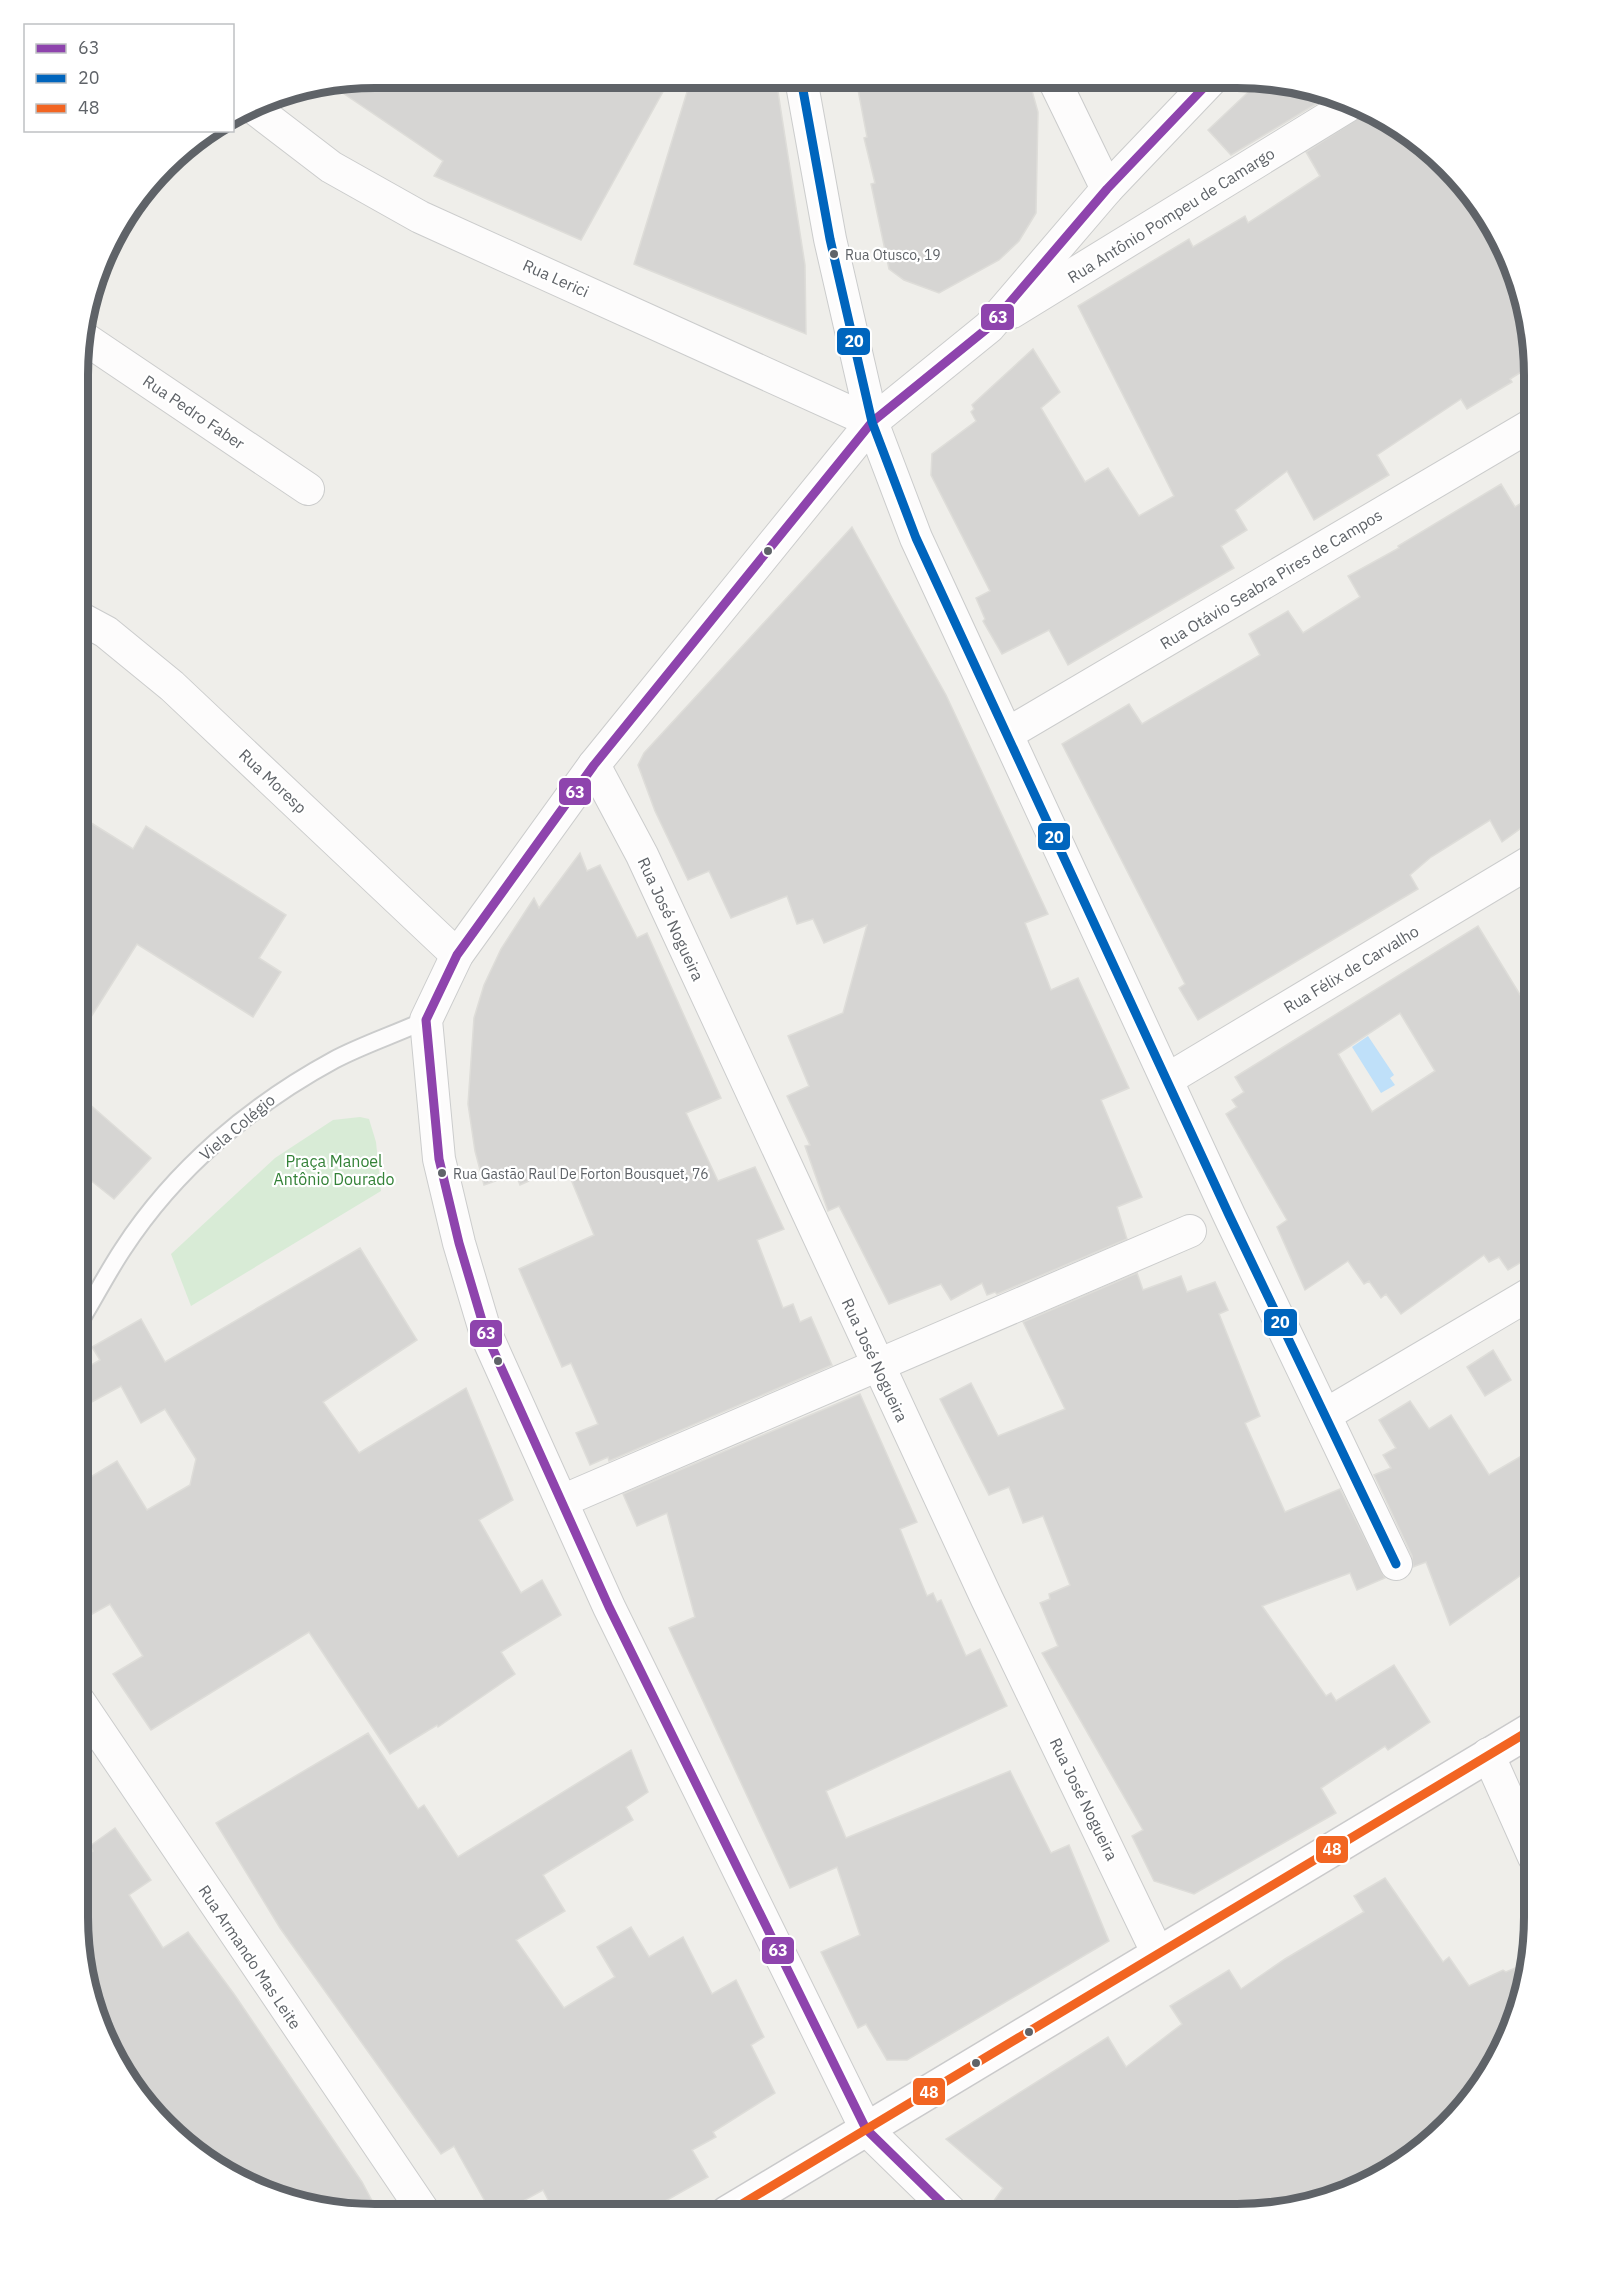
<svg xmlns="http://www.w3.org/2000/svg" width="1613" height="2292" font-family="'IBM Plex Sans',sans-serif">
<style>
.green{fill:#d8ebd6}
.water{fill:#bfe0f9}
.building{fill:#d6d5d3;stroke:#deddd9;stroke-width:1.5;fill-rule:evenodd}
.lines{fill:none;stroke-linecap:round;stroke-linejoin:round}
.service-casing{stroke:#cbcccc;stroke-width:20}
.minor-casing{stroke:#cbcccc;stroke-width:34}
.secondary-casing{stroke:#cacacb;stroke-width:36}
.service{stroke:#fdfcfc;stroke-width:16}
.minor{stroke:#fdfcfc;stroke-width:32}
.secondary{stroke:#fdfcfc;stroke-width:33}
.bus-1-casing{stroke:#fff;stroke-width:14}
.bus-2-casing{stroke:#fff;stroke-width:14}
.bus-3-casing{stroke:#fff;stroke-width:14}
.bus-1{stroke:#8e44ad;stroke-width:9}
.bus-2{stroke:#0065bd;stroke-width:9}
.bus-3{stroke:#f26522;stroke-width:9}
.bus-dot{fill:#5f6368;stroke:#fff;stroke-width:2}
.labels{text-anchor:middle;stroke-width:4.5;stroke-linejoin:round;paint-order:stroke}
.bus-label{font-size:14px;fill:#5f6368;stroke:#fff;text-anchor:start}
.street-label{font-size:16px;fill:#5f6368;stroke:#fff}
.park-label{font-size:16px;fill:#348238;stroke:#fff}
.rim{fill:none;stroke:#5f6368;stroke-width:8}
.line-badge{stroke:#fff;stroke-width:2}
.badge-label{font-size:16px;text-anchor:middle;font-weight:bold;fill:#fff}
</style>
<rect width="100%" height="100%" fill="#efeeea"/>
<path class="green" d="M360 1117 369 1119 376 1142 381 1191 191 1306 171 1254 275 1158 333 1120Z"/>
<path class="water" d="M1368 1036 1394 1075 1390 1078 1395 1085 1381 1093 1352 1047Z"/>
<g class="building">
<path d="M376 78 585 79H670L581 240 434 176 443 161 331 85Z"/>
<path d="M691 79H776L805 265 806 334 634 264Z"/>
<path d="M856 79 1029 80 1038 112 1036 213 1019 241 999 260 939 293 904 280 889 269 871 184 875 183 864 138 867 137Z"/>
<path d="M1260 81H1276L1331 95 1231 155 1208 130Z"/>
<path d="M1369 111 1418 139 1461 180 1497 233 1505 246 1529 317 1534 364 1510 379 1512 382 1467 409 1461 399 1377 455 1389 475 1314 520 1287 471 1235 510 1247 530 1221 546 1234 568 1068 665 1049 630 1002 654 983 621 985 619 976 598 990 591 931 475 932 454 976 421 971 412 974 409 972 405 1033 349 1060 392 1041 408 1085 482 1108 468 1139 516 1174 496 1078 306 1189 239 1193 247 1245 216 1248 223 1320 176 1306 152Z"/>
<path d="M1501 484 1515 507 1535 495V818L1502 842 1490 820 1431 857 1410 875 1418 889 1198 1020 1179 988 1185 984 1062 744 1129 704 1142 724 1260 655 1249 634 1288 611 1303 633 1360 597 1348 576 1399 548 1398 546Z"/>
<path d="M852 527 946 695 1048 914 1025 923 1051 990 1078 978 1129 1088 1101 1100 1142 1197 1117 1207 1127 1239 997 1294 995 1292 987 1295 982 1283 951 1300 941 1284 889 1304 839 1206 828 1211 805 1146 810 1145 787 1096 809 1086 788 1036 843 1013 867 925 824 943 813 919 797 924 787 896 731 918 709 871 688 880 655 811 638 765 644 753Z"/>
<path d="M80 816 133 849 146 826 286 915 259 958 281 972 253 1017 137 944 79 1036Z"/>
<path d="M580 853 587 871 600 865 637 938 647 933 721 1098 686 1113 718 1181 755 1167 784 1229 757 1240 783 1308 793 1304 800 1322 811 1317 832 1365 609 1461 608 1457 590 1465 576 1433 598 1424 571 1363 562 1367 519 1269 594 1235 565 1165 520 1185 516 1174 484 1185 475 1151 468 1104 474 1018 484 985 501 949 534 898 539 908Z"/>
<path d="M1478 926 1522 998 1535 990V1254L1508 1270 1499 1257 1489 1262 1484 1255 1401 1314 1386 1294 1381 1298 1369 1281 1364 1284 1348 1261 1305 1290 1277 1227 1287 1220 1226 1114 1237 1107 1232 1100 1244 1092 1235 1077ZM1400 1013 1435 1071 1372 1112 1338 1054Z"/>
<path d="M79 1095 151 1158 114 1199 79 1171Z"/>
<path d="M360 1248 417 1340 323 1402 359 1453 466 1388 513 1500 479 1520 521 1593 542 1580 561 1615 501 1652 515 1674 438 1727 437 1725 390 1754 309 1632 151 1730 113 1674 143 1656 110 1604 78 1622 79 1484 117 1461 147 1510 190 1485 196 1459 165 1409 141 1423 121 1386 79 1409V1372L100 1360 92 1347 141 1319 165 1362Z"/>
<path d="M1137 1273 1143 1290 1181 1276 1187 1292 1215 1282 1228 1310 1219 1314 1260 1416 1245 1423 1285 1512 1340 1489 1385 1578 1357 1590 1350 1573 1262 1606 1326 1696 1331 1693 1336 1701 1394 1665 1430 1722 1388 1750 1385 1746 1321 1788 1336 1813 1194 1894 1154 1881 1132 1836 1143 1830 1042 1653 1058 1646 1040 1603 1050 1599 1049 1594 1070 1585 1043 1516 1023 1523 1009 1487 989 1495 940 1399 971 1383 998 1436 1065 1409 1023 1322Z"/>
<path d="M1493 1350 1511 1380 1485 1396 1467 1367Z"/>
<path d="M860 1394 917 1522 900 1529 927 1596 933 1593 937 1602 941 1600 966 1656 980 1649 1007 1706 826 1791 846 1838 1010 1771 1051 1853 1069 1845 1109 1941 907 2060H887L866 2024 858 2028 821 1952 860 1935 837 1867 790 1888 669 1628 695 1617 667 1513 637 1526 623 1494Z"/>
<path d="M1410 1401 1429 1429 1451 1415 1489 1475 1535 1448 1534 1566 1450 1625 1426 1562 1413 1567 1412 1556 1374 1475 1391 1468 1383 1455 1396 1448 1379 1420Z"/>
<path d="M368 1733 418 1809 424 1805 458 1857 631 1750 648 1792 626 1807 633 1820 543 1875 565 1911 516 1940 564 2008 615 1977 597 1947 631 1927 649 1957 683 1937 712 1994 736 1980 764 2037 751 2045 775 2093 713 2132 716 2137 692 2150 708 2177 646 2212H554L543 2190 503 2212H491L454 2146 441 2154 280 1928 216 1823Z"/>
<path d="M115 1828 151 1880 129 1895 163 1948 188 1932 234 1994 362 2182 378 2212 337 2211 280 2198 210 2164 152 2112 108 2047 84 1975 78 1916V1860L93 1851 90 1846Z"/>
<path d="M1385 1878 1443 1962 1449 1957 1469 1986 1503 1970 1506 1972 1529 1962 1519 2012 1485 2082 1433 2140 1369 2183 1314 2204 1238 2214 1010 2213 993 2202 1003 2188 946 2139 1108 2037 1126 2067 1182 2024 1170 2006 1229 1970 1241 1989 1285 1959 1364 1912 1354 1896Z"/>
</g>
<g class="lines">
<g class="service-casing">
<path id="service" d="M79 1323C94 1299 107 1273 123 1249 175 1169 251 1105 334 1060 362 1045 396 1034 426 1020"/>
</g>
<g class="minor-casing">
<g id="minor">
<path d="M801 79 830 239 872 422 916 538 1229 1215 1396 1564"/>
<path d="M1054 80 1107 189"/>
<path d="M254 108 331 167 420 217 872 422"/>
<path d="M1012 312 1354 102"/>
<path d="M81 336 308 489"/>
<path d="M80 618 106 632 172 686 457 955"/>
<path d="M1007 734 1535 423"/>
<path d="M594 765 642 855 987 1599 1158 1954"/>
<path d="M1168 1079 1535 859"/>
<path d="M1325 1415 1535 1291"/>
<path d="M562 1501 1190 1231"/>
<path d="M78 1700 424 2212"/>
<path d="M1488 1754 1534 1857"/>
<path d="M952 2213 866 2129 609 1607 486 1334 459 1243 439 1159 426 1020 457 955 594 765 872 422 989 327 1107 189 1211 80"/>
</g>
</g>
<g class="secondary-casing">
<path id="secondary" d="M727 2213 1534 1728"/>
</g>
<use href="#service" class="service"/>
<use href="#minor" class="minor"/>
<use href="#secondary" class="secondary"/>
<g class="bus-1-casing">
<path id="bus-1" d="M952 2213 866 2129 609 1607 486 1334 459 1243 439 1159 426 1020 457 955 594 765 872 422 989 327 1107 189 1211 80"/>
</g>
<g class="bus-2-casing">
<path id="bus-2" d="M801 79 830 239 872 422 916 538 1229 1215 1396 1564"/>
</g>
<g class="bus-3-casing">
<path id="bus-3" d="M727 2213 1534 1728"/>
</g>
<use href="#bus-1" class="bus-1"/>
<use href="#bus-2" class="bus-2"/>
<use href="#bus-3" class="bus-3"/>
</g>
<g class="bus-dot">
<circle cx="834" cy="254" r="5"/>
<circle cx="768" cy="551" r="5"/>
<circle cx="442" cy="1173" r="5"/>
<circle cx="498" cy="1361" r="5"/>
<circle cx="1029" cy="2032" r="5"/>
<circle cx="976" cy="2063" r="5"/>
</g>
<g class="labels">
<g class="bus-label">
<text x="845" y="260">Rua Otusco, 19</text>
<text x="453" y="1179">Rua Gastão Raul De Forton Bousquet, 76</text>
</g>
<g class="street-label">
<text transform="translate(1171 215) rotate(-32)" y="6">Rua Antônio Pompeu de Camargo</text>
<text transform="translate(556 278) rotate(24)" y="6">Rua Lerici</text>
<text transform="translate(194 412) rotate(34)" y="6">Rua Pedro Faber</text>
<text transform="translate(1271 579) rotate(-31)" y="6">Rua Otávio Seabra Pires de Campos</text>
<text transform="translate(273 781) rotate(43)" y="6">Rua Moresp</text>
<text transform="translate(671 919) rotate(65)" y="6">Rua José Nogueira</text>
<text transform="translate(1351 969) rotate(-31)" y="6">Rua Félix de Carvalho</text>
<text transform="translate(237 1127) rotate(-40)" y="6">Viela Colégio</text>
<text transform="translate(875 1360) rotate(65)" y="6">Rua José Nogueira</text>
<text transform="translate(1084 1799) rotate(64)" y="6">Rua José Nogueira</text>
<text transform="translate(250 1957) rotate(56)" y="6">Rua Armando Mas Leite</text>
</g>
<g class="park-label">
<text x="334" y="1167">Praça Manoel<tspan x="334" dy="18">Antônio Dourado</tspan></text>
</g>
</g>
<path d="M0 0H1613V2292H0ZM375 88H1237A287 287 0 0 1 1524 375V1917A287 287 0 0 1 1237 2204H375A287 287 0 0 1 88 1917V375A287 287 0 0 1 375 88Z" fill="#fff" fill-rule="evenodd"/>
<path class="rim" d="M375 88H1237A287 287 0 0 1 1524 375V1917A287 287 0 0 1 1237 2204H375A287 287 0 0 1 88 1917V375A287 287 0 0 1 375 88Z"/>
<g class="line-badge">
<rect x="980" y="303" width="35" height="28" rx="6" fill="#8e44ad"/>
<rect x="836" y="327" width="35" height="29" rx="6" fill="#0065bd"/>
<rect x="558" y="777" width="34" height="29" rx="6" fill="#8e44ad"/>
<rect x="1037" y="822" width="34" height="29" rx="6" fill="#0065bd"/>
<rect x="1263" y="1308" width="35" height="29" rx="6" fill="#0065bd"/>
<rect x="469" y="1319" width="34" height="29" rx="6" fill="#8e44ad"/>
<rect x="1315" y="1835" width="34" height="29" rx="6" fill="#f26522"/>
<rect x="761" y="1936" width="34" height="29" rx="6" fill="#8e44ad"/>
<rect x="912" y="2077" width="34" height="29" rx="6" fill="#f26522"/>
</g>
<g class="badge-label">
<text x="998" y="323">63</text>
<text x="854" y="347">20</text>
<text x="575" y="798">63</text>
<text x="1054" y="843">20</text>
<text x="1280" y="1328">20</text>
<text x="486" y="1339">63</text>
<text x="1332" y="1855">48</text>
<text x="778" y="1956">63</text>
<text x="929" y="2098">48</text>
</g>
<rect x="24" y="24" width="210" height="108" fill="#ffffff" stroke="#bfc1c3" stroke-width="1.5"/>
<rect x="36" y="44" width="30" height="9" fill="#8e44ad" stroke="#bfc1c3" stroke-width="1.5"/>
<text x="78" y="54" font-size="18" fill="#5f6368">63</text>
<rect x="36" y="74" width="30" height="9" fill="#0065bd" stroke="#bfc1c3" stroke-width="1.5"/>
<text x="78" y="84" font-size="18" fill="#5f6368">20</text>
<rect x="36" y="104" width="30" height="9" fill="#f26522" stroke="#bfc1c3" stroke-width="1.5"/>
<text x="78" y="114" font-size="18" fill="#5f6368">48</text>
</svg>
